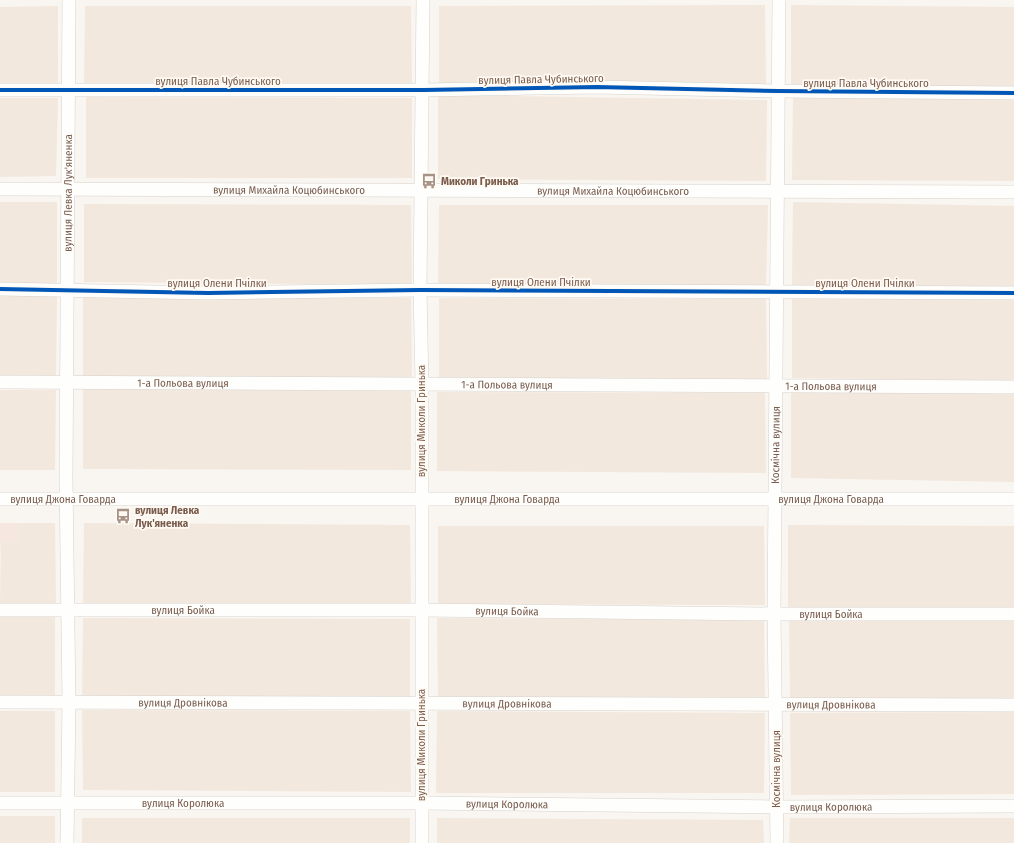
<svg xmlns="http://www.w3.org/2000/svg" width="1014" height="843" font-family="'Fira Sans Condensed',sans-serif">
<style>
.residential{fill:#f2e8de}
.commercial{fill:#f6e8e1}
.lines{fill:none;stroke-linecap:round;stroke-linejoin:round}
.minor-casing{stroke:#d7d1cb;stroke-width:14}
.minor{stroke:#fefefd;stroke-width:13}
.cycleway-casing{stroke:#fffaf3;stroke-width:6}
.cycleway{stroke:#0057b8;stroke-width:4}
.labels{text-anchor:middle;stroke-width:3.5;stroke-linejoin:round;paint-order:stroke}
.street-label{font-size:11px;fill:#7a5c4d;stroke:#fffaf3}
.poi-label{font-size:11px;font-weight:bold;fill:#7a5c4d;stroke:#fffaf3;text-anchor:start}
</style>
<rect width="100%" height="100%" fill="#f9f5f0"/>
<g class="residential">
<path d="M765 5 766 85H439V6Z"/>
<path d="M791 5 1014 7V88L791 86Z"/>
<path d="M58 6V85H0V7Z"/>
<path d="M85 6H411L412 85 84 84Z"/>
<path d="M438 95 767 100 766 181 438 179Z"/>
<path d="M86 97 412 98V178H86Z"/>
<path d="M0 98H58L56 176 0 177Z"/>
<path d="M793 98 1014 99V181L792 180Z"/>
<rect x="0" y="202" width="57" height="81"/>
<path d="M793 202 1014 206V288L792 286Z"/>
<path d="M84 204 411 205 412 285 84 282Z"/>
<path d="M439 205H768L766 285H438Z"/>
<path d="M0 296H57L56 375H0Z"/>
<path d="M83 297 411 298 412 377H83Z"/>
<path d="M439 298 766 299 767 380 439 377Z"/>
<path d="M792 299 1014 300V381L792 378Z"/>
<path d="M83 389 411 391V470L83 469Z"/>
<path d="M0 390H56L55 470H0Z"/>
<path d="M791 391 1014 392V482L791 478Z"/>
<path d="M437 392 765 393 766 473 437 471Z"/>
<path d="M18 523H55L56 604H0L1 542H18Z"/>
<path d="M84 523 410 525 411 605 83 604Z"/>
<path d="M788 525 1014 526V607H788Z"/>
<path d="M438 526H764L765 605 438 604Z"/>
<rect x="0" y="617" width="55" height="81"/>
<path d="M83 618 410 619V698H82Z"/>
<path d="M437 618 764 620 765 700 438 698Z"/>
<path d="M789 620 1014 621V698L790 699Z"/>
<path d="M82 710 410 711 411 792 83 790Z"/>
<rect x="0" y="711" width="55" height="81"/>
<path d="M437 711 765 713 764 793H436Z"/>
<path d="M1014 712V794L791 795 790 713Z"/>
<rect x="0" y="816" width="55" height="27"/>
<rect x="82" y="818" width="328" height="25"/>
<path d="M437 818 763 820 764 843H437Z"/>
<path d="M790 818H1014V843H789Z"/>
</g>
<path class="commercial" d="M0 523H18V543L1 542 0 556Z"/>
<g class="lines">
<g class="minor-casing">
<g id="minor">
<path d="M0 90H424L597 87 778 91 1014 93"/>
<path id="s1" d="M0 189 1014 192"/>
<path d="M0 289 208 293 420 290 1014 293"/>
<path id="s2" d="M0 382 1014 387"/>
<path id="s3" d="M0 499H1014"/>
<path id="s4" d="M0 610H421L774 614H1014"/>
<path id="s5" d="M0 702 1014 705"/>
<path id="s6" d="M0 803H421L777 807 1014 806"/>
<path id="s7" d="M67 843 69 702 66 479 69 0"/>
<path d="M422 843V383L420 290 423 0"/>
<path id="s8" d="M777 843 774 614 779 0"/>
</g>
</g>
<use href="#minor" class="minor"/>
<g class="cycleway-casing">
<g id="cycleway">
<path d="M0 90H424L597 87 778 91 1014 93"/>
<path d="M0 289 208 293 420 290 1014 293"/>
</g>
</g>
<use href="#cycleway" class="cycleway"/>
</g>
<defs>
<g id="bus-bare" transform="scale(1.2)"><path d="M-5-6H5V4H4V6H2V4H-2V6H-4V4H-5ZM-3.5-4V0h7V-4ZM-3.5 1.2v1.5H-2V1.2ZM2 1.2v1.5H3.5V1.2Z" fill="#a69286" stroke="#fffaf3" stroke-width="2.5" paint-order="stroke"/></g>
</defs>
<g fill-rule="evenodd">
<use href="#bus-bare" x="429" y="181"/>
<use href="#bus-bare" x="123" y="516"/>
</g>
<g class="labels">
<g class="street-label">
<text transform="translate(541 79) rotate(-1)" y="4">вулиця Павла Чубинського</text>
<text x="218" y="85">вулиця Павла Чубинського</text>
<text x="866" y="87">вулиця Павла Чубинського</text>
<text dy="4" stroke="none"><textPath href="#s1" startOffset="289">вулиця Михайла Коцюбинського</textPath></text>
<text dy="4" stroke="none"><textPath href="#s1" startOffset="613">вулиця Михайла Коцюбинського</textPath></text>
<text dy="4" stroke="none"><textPath href="#s7" startOffset="650">вулиця Левка Лук'яненка</textPath></text>
<text x="541" y="286">вулиця Олени Пчілки</text>
<text x="217" y="287">вулиця Олени Пчілки</text>
<text x="865" y="287">вулиця Олени Пчілки</text>
<text dy="4" stroke="none"><textPath href="#s2" startOffset="183">1-а Польова вулиця</textPath></text>
<text dy="4" stroke="none"><textPath href="#s2" startOffset="507">1-а Польова вулиця</textPath></text>
<text dy="4" stroke="none"><textPath href="#s2" startOffset="831">1-а Польова вулиця</textPath></text>
<text transform="translate(421 421) rotate(-90)" y="4">вулиця Миколи Гринька</text>
<text dy="4" stroke="none"><textPath href="#s8" startOffset="398">Космічна вулиця</textPath></text>
<text dy="4" stroke="none"><textPath href="#s3" startOffset="831">вулиця Джона Говарда</textPath></text>
<text dy="4" stroke="none"><textPath href="#s3" startOffset="63">вулиця Джона Говарда</textPath></text>
<text dy="4" stroke="none"><textPath href="#s3" startOffset="507">вулиця Джона Говарда</textPath></text>
<text dy="4" stroke="none"><textPath href="#s4" startOffset="183">вулиця Бойка</textPath></text>
<text dy="4" stroke="none"><textPath href="#s4" startOffset="507">вулиця Бойка</textPath></text>
<text dy="4" stroke="none"><textPath href="#s4" startOffset="831">вулиця Бойка</textPath></text>
<text dy="4" stroke="none"><textPath href="#s5" startOffset="183">вулиця Дровнікова</textPath></text>
<text dy="4" stroke="none"><textPath href="#s5" startOffset="507">вулиця Дровнікова</textPath></text>
<text dy="4" stroke="none"><textPath href="#s5" startOffset="831">вулиця Дровнікова</textPath></text>
<text transform="translate(421 745) rotate(-90)" y="4">вулиця Миколи Гринька</text>
<text transform="translate(776 769) rotate(-90)" y="4">Космічна вулиця</text>
<text dy="4" stroke="none"><textPath href="#s6" startOffset="183">вулиця Королюка</textPath></text>
<text dy="4" stroke="none"><textPath href="#s6" startOffset="507">вулиця Королюка</textPath></text>
<text dy="4" stroke="none"><textPath href="#s6" startOffset="831">вулиця Королюка</textPath></text>
</g>
<g class="poi-label">
<text x="441" y="185">Миколи Гринька</text>
<text x="135" y="514">вулиця Левка<tspan x="135" dy="13">Лук'яненка</tspan></text>
</g>
</g>
</svg>
